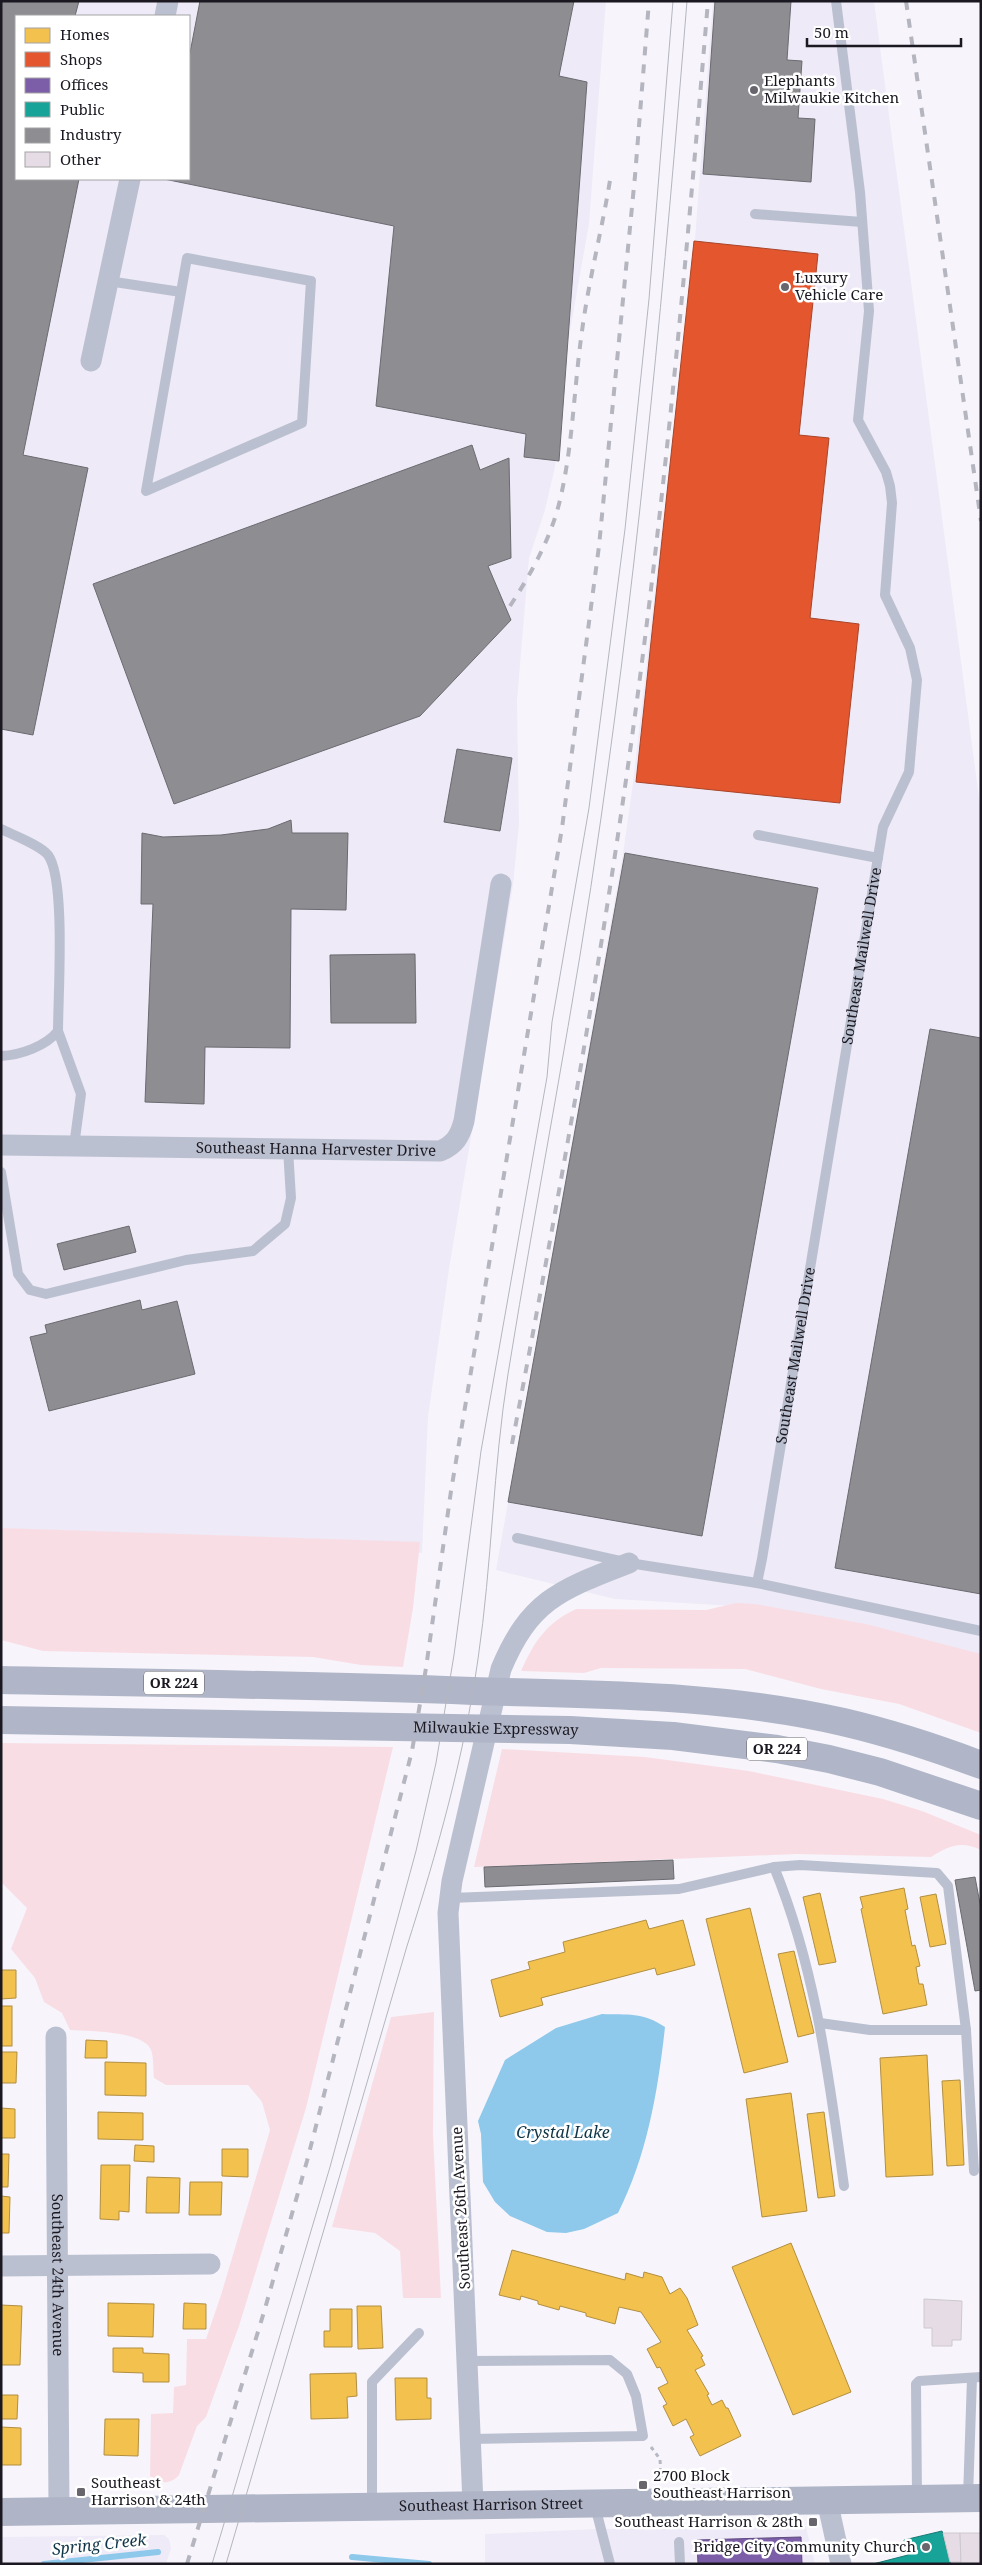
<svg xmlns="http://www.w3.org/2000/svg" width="982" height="2565" font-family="'Noto Serif',serif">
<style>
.built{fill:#eeeaf7;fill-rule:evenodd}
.green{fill:#f8dee4}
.water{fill:#8ec8ea}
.homes{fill:#f2c14e;stroke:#b28e40}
.shops{fill:#e4572e;stroke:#a8442a}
.offices{fill:#7b5ea7;stroke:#5e497f}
.public{fill:#17a398;stroke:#187974}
.industry{fill:#8d8d92;stroke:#6b6a70}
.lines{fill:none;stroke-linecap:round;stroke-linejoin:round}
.stream{stroke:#8ec8ea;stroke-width:6}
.building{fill:#e5dce5;stroke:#cdc8ce}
.path{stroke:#b6b8c3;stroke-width:3;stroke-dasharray:4 4;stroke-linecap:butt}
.service{stroke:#bbc0d0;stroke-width:10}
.minor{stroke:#bbc0d0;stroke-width:21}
.secondary{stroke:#afb5c7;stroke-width:28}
.trunk{stroke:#b0b6c8;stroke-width:28}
.tram{stroke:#b4b5bf;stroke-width:1}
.rail{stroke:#b4b5bf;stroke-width:4;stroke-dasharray:9 9;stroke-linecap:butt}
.poi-dot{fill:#68656d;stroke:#fff;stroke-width:2}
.labels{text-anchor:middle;stroke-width:5;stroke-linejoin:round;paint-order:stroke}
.shield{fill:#fff;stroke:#5f5d64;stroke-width:1}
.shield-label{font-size:14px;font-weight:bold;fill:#1b1821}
.poi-label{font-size:15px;fill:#1b1821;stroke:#fff;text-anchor:start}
.street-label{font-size:15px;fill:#1b1821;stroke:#fff}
.water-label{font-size:16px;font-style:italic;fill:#0f3548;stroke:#fff}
</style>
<rect width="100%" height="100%" fill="#f7f5fb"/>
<g class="built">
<path d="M1 1H606L589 224 568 342 555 467 545 510 529 558 517 701 519 824 513 885 449 1269 428 1417 422 1553 1 1541ZM16 16H189V179H16Z"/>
<path d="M713 1H874L981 813V1658L751 1607 615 1599 496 1570 623 854 633 783 695 239Z"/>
<path d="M806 2527 815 2564H485V2534L597 2529Z"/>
<path d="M164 2535 169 2539 171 2548 166 2564H1V2537Z"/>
</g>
<g class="green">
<path d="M1 1528 420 1542 413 1608 403 1667 361 1665 313 1657 43 1651 1 1640Z"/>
<path d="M736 1603 755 1604 866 1624 981 1654V1733L899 1704 821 1689 745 1669 601 1668 584 1673 521 1671C534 1642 546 1623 576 1609L706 1610Z"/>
<path d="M1 1743 393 1747 306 2108 239 2326 206 2417 197 2426 179 2475C170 2485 160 2484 150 2476L151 2414 173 2413 174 2387 186 2385 187 2339H206L221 2295 270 2130 262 2102 248 2085H166L154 2078C153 2070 154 2058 151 2050 144 2031 88 2031 70 2030L62 2013 44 2002 35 1978 11 1949 27 1908 1 1882Z"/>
<path d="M502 1749 645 1757 749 1771 883 1799 922 1811 981 1835V1850C961 1840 948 1846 931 1857L797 1854 474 1867Z"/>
<path d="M434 2012 433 2134 441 2298H403L400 2251 375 2233 332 2227 391 2017Z"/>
</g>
<path class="water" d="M602 2014C627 2015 643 2012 665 2027 658 2091 647 2156 618 2213L584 2229 566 2233 547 2232 510 2216 495 2202 483 2182 481 2134 478 2121 505 2060 556 2028Z"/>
<g class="homes">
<path d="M904 1888 908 1909 905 1910 912 1946 915 1945 920 1966 916 1967 919 1984H923L927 2005 883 2014 861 1909 863 1908 860 1897Z"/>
<path d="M820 1893 836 1962 819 1965 803 1897Z"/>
<path d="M936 1894 946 1944 930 1947 920 1897Z"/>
<path d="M750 1908 788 2062 744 2073 706 1919Z"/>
<path d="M646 1920 649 1929 683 1920 695 1965 657 1975 655 1968 541 1998 543 2005 500 2017 491 1980 530 1969 528 1962 565 1952 563 1942Z"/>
<path d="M794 1951 814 2033 798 2037 778 1954Z"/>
<path d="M1 1970H16V1998L1 1999Z"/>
<rect x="1" y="2006" width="11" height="40"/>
<path d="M86 2040 107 2041V2058H85Z"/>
<path d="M1 2052H17L16 2083H1Z"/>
<path d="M927 2055 933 2175 886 2177 880 2058Z"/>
<path d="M105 2062 146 2063V2096L105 2095Z"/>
<path d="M960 2080 964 2165 947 2166 942 2081Z"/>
<path d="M791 2093 807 2211 762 2217 746 2099Z"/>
<path d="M1 2108 15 2109V2138H1Z"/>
<path d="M98 2112 143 2113V2140L98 2139Z"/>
<path d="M824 2112 835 2196 818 2198 807 2114Z"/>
<path d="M135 2145 154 2146V2162L134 2161Z"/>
<path d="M222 2149H248V2177L222 2176Z"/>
<path d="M1 2154H9L8 2187H1Z"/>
<path d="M101 2165H130L129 2212 119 2211V2220L100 2219Z"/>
<path d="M147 2177 180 2178 179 2213H146Z"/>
<path d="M190 2182H222L221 2215H189Z"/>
<path d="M1 2196 10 2197 9 2233H1Z"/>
<path d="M791 2243 851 2392 793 2415 732 2267Z"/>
<path d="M512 2250 625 2280 626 2273 643 2278 644 2272 662 2277 670 2294 680 2288 687 2298 698 2325 687 2330 703 2356 701 2357 705 2365 695 2370 709 2394 707 2395 712 2405 722 2400 726 2408H728L741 2436 700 2456 690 2437 694 2435 686 2419 673 2426 663 2406 667 2404 658 2388 668 2383 660 2367 657 2368 647 2349 661 2342 641 2312 619 2307 615 2324 586 2316V2313L560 2306 559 2310 538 2304V2301L521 2296 520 2300 499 2295Z"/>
<path d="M108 2303 154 2304 153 2337 108 2336Z"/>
<path d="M184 2303 206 2304V2329H183Z"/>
<path d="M1 2305 22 2306 20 2365H1Z"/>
<path d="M357 2306H381L383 2348 358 2349Z"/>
<path d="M330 2309H352V2347H324V2331H330Z"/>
<path d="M113 2348H143V2353L169 2354V2382H143V2373L113 2372Z"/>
<path d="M356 2373 357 2396 347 2397 348 2418 311 2419 310 2374Z"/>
<path d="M395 2378H427V2398H431V2419L396 2420Z"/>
<path d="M1 2395H18L17 2419H1Z"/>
<path d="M105 2419H139L138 2456 104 2455Z"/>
<path d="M1 2427 21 2428V2465H1Z"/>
</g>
<path class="shops" d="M694 241 818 254 799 435 829 438 810 618 859 624 840 803 636 782Z"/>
<path class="offices" d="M801 2537 802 2564H698L697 2540Z"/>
<path class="public" d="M942 2531 951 2564H873L908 2555 904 2540Z"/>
<g class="industry">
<path d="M1 1H79L75 16H16V179H79L23 455 88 468 33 735 1 729Z"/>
<path d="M200 1H574L559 76 587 82 559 461 524 457 526 434 376 406 394 226 164 179H189V58Z"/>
<path d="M715 1H791L787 60 802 61 798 118 815 119 811 182 703 174Z"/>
<path d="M472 445 480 470 509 458 511 558 488 566 511 620 420 716 174 804 93 584Z"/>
<path d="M457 749 512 758 500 831 444 822Z"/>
<path d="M291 820 292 833H348L346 910 291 909 290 1048 205 1047 204 1104 145 1102 153 904H141L142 833 163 837 221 835 268 829Z"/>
<path d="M625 853 818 888 702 1536 508 1502Z"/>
<path d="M415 954 416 1023H331L330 955Z"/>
<path d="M930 1029 981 1038V1594L835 1568Z"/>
<path d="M129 1226 136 1252 64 1270 57 1244Z"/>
<path d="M140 1300 142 1310 177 1301 195 1374 49 1411 30 1337 47 1333 45 1325Z"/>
<path d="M673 1860 674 1879 485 1887 484 1867Z"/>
<path d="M975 1877 981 1909V1990L975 1991 955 1880Z"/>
</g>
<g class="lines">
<g class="stream">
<path d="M352 2557 429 2564"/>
<path d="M44 2564 158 2552"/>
</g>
</g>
<g class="building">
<path d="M924 2299 962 2301 961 2340H952V2346H932V2328H924Z"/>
<path d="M943 2533H960L961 2562H950Z"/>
<path d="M960 2533H981V2564H961Z"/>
</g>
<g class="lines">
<path class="path" d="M651 2447 660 2459 661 2478"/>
<g class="service">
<path d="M755 214 862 222"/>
<path d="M108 281 181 292 187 258 311 281 302 423 146 491 181 292"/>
<path d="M1 829C13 835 40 845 48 855 66 879 58 996 58 1031 46 1046 21 1055 1 1056"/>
<path d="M758 835 878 858"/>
<path d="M58 1031 81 1094 74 1146"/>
<path d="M1 1172 18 1274 30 1290 46 1294 186 1260 253 1251 285 1224 291 1198 288 1149"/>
<path id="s1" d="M517 1538 629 1563 757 1583 762 1559 883 827 909 772 917 680 910 648 885 595 892 503 890 486 886 472 858 420 869 311 860 192 836 1"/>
<path d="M757 1583 981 1631"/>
<path d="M774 1867C816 1969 829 2078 844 2186"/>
<path d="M450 1898 679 1889 774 1867 800 1865 937 1873 948 1886 966 2030 974 2171"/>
<path d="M820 2023 870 2030H966"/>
<path d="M468 2361 610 2360 627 2374 636 2396 643 2436 471 2439"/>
<path d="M917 2497 916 2384 919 2381 981 2377"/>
<path d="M968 2497 972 2378"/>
<path d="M372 2505V2382L419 2333"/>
<path d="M595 2506 610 2564"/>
<path d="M679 2542 680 2564"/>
</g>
<g class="minor">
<path d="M165 16 168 1"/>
<path d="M91 361 130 179"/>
<path id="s2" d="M1 1145 440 1151C455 1145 460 1136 464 1121L501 884"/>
<path id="s3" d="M56 2037 59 2511"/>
<path d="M1 2266 210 2264"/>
<path d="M827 2500 841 2564"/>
<path d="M473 2504 448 1913 452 1881 501 1669C530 1599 562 1589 629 1563"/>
</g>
<path class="secondary" id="s4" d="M1 2512 981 2498"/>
<g class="trunk">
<path d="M1 1680C158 1683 316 1685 473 1691 596 1695 723 1694 843 1722 890 1733 936 1748 981 1765"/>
<path id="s5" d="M1 1720 570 1730 673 1736 777 1749 829 1759 880 1772 981 1806"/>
</g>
<g class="tram">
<path d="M212 2564 330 2167 416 1851 436 1763 454 1655 481 1451 547 1077 552 1022 589 808 625 529 649 299 673 1"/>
<path d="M226 2564 407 1946C437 1852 464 1757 478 1659 492 1564 493 1468 508 1374 538 1188 575 1004 601 818 640 546 665 274 687 1"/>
</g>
<g class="rail">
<path d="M906 1 981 521"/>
<path d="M510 606C531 574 551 538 560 500 573 445 574 387 582 331 589 278 603 226 611 174"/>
<path d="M512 1444C558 1202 602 960 635 715 667 478 688 240 708 1"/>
<path d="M187 2564 264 2312 307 2161 412 1751 426 1668 451 1491 562 828 599 546 635 176 649 1"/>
</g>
</g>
<g class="poi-dot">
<circle cx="754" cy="90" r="5"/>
<circle cx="785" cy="287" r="5"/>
<rect x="638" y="2480" width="10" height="10" rx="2.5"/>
<rect x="76" y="2487" width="10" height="10" rx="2.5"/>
<rect x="808" y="2517" width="10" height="10" rx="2.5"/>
<circle cx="926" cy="2547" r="5"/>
</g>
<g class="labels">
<g class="shield">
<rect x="144" y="1671.5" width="60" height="23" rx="4"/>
<rect x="747" y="1737.5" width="60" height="23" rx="4"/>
</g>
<g class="shield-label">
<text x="174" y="1688">OR 224</text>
<text x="777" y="1754">OR 224</text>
</g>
<g class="poi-label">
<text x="764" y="86">Elephants<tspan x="764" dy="17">Milwaukie Kitchen</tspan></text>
<text x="795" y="283">Luxury<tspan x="795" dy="17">Vehicle Care</tspan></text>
<text x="653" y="2481">2700 Block<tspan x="653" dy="17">Southeast Harrison</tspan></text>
<text x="91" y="2488">Southeast<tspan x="91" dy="17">Harrison &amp; 24th</tspan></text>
<text x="803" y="2527" text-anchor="end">Southeast Harrison &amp; 28th</text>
<text x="916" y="2552" text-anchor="end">Bridge City Community Church</text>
</g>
<g class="street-label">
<text dy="5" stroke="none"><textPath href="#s1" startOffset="880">Southeast Mailwell Drive</textPath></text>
<text dy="5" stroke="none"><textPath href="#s2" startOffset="315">Southeast Hanna Harvester Drive</textPath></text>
<text dy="5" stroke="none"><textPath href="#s1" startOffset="475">Southeast Mailwell Drive</textPath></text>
<text dy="5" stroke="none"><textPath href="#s5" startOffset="495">Milwaukie Expressway</textPath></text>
<text transform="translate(461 2208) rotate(-93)" y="5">Southeast 26th Avenue</text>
<text dy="5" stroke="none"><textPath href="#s3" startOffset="238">Southeast 24th Avenue</textPath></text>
<text dy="5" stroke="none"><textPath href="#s4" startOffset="490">Southeast Harrison Street</textPath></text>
</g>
<g class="water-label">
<text x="563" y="2138">Crystal Lake</text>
<text transform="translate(99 2544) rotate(-6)" y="6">Spring Creek</text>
</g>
</g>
<rect width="982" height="2565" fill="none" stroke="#1b1821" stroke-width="5"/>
<rect x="15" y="15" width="175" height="165" fill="#ffffff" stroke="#a4a3a6"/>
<rect x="25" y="28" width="25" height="15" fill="#f2c14e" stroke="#a4a3a6"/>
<text x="60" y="40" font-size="15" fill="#1b1821">Homes</text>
<rect x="25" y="52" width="25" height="15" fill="#e4572e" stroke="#a4a3a6"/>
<text x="60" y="65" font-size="15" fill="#1b1821">Shops</text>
<rect x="25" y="78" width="25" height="15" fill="#7b5ea7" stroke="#a4a3a6"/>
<text x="60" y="90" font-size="15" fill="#1b1821">Offices</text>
<rect x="25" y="102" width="25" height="15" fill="#17a398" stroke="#a4a3a6"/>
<text x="60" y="115" font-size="15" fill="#1b1821">Public</text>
<rect x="25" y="128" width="25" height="15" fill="#8d8d92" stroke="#a4a3a6"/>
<text x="60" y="140" font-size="15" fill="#1b1821">Industry</text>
<rect x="25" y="152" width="25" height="15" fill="#e5dce5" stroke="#a4a3a6"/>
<text x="60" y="165" font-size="15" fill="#1b1821">Other</text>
<path d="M807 38v8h154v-8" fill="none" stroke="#1b1821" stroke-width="2.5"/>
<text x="814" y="38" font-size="15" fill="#1b1821" stroke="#ffffff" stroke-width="4" paint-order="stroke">50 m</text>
</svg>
